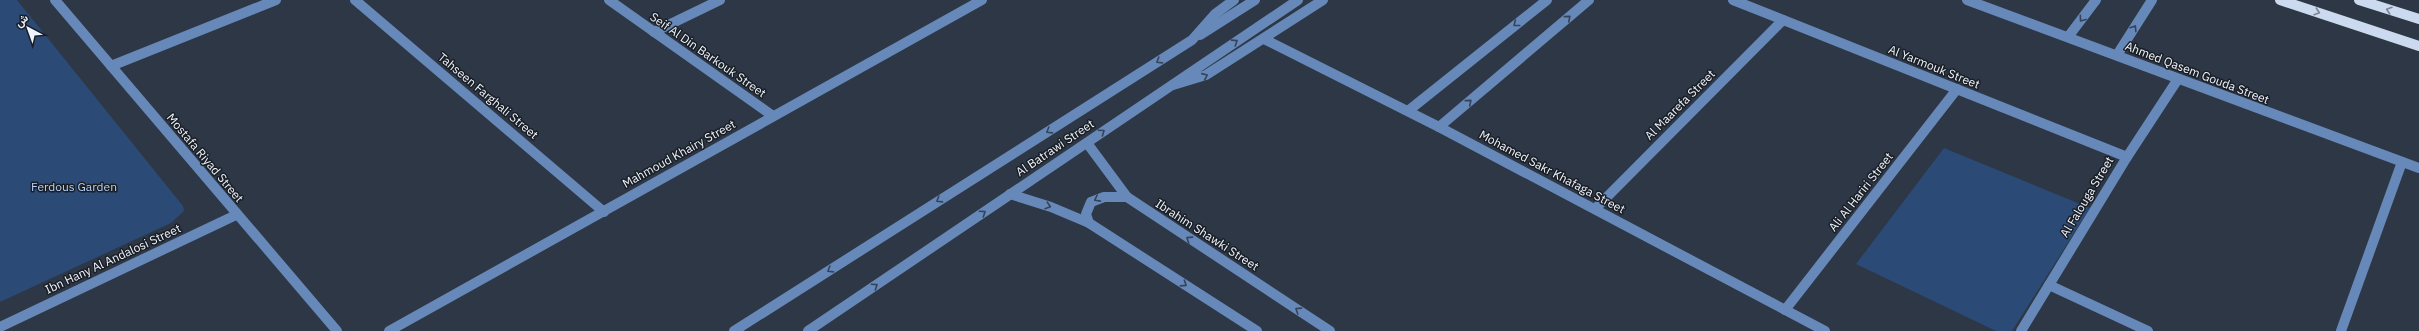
<svg xmlns="http://www.w3.org/2000/svg" width="2419" height="331" font-family="'IBM Plex Sans',Vazirmatn,sans-serif">
<style>
.green{fill:#2b4a76}
.lines{fill:none;stroke-linecap:round;stroke-linejoin:round}
.minor{stroke:#6789ba;stroke-width:10}
.major{stroke:#cbdaee;stroke-width:10}
.oneway{stroke:#7b8594}
.oneway2{stroke:#354359}
.labels{text-anchor:middle;stroke-width:3;stroke-linejoin:round;paint-order:stroke}
.street-label{font-size:12px;fill:#eff5ff;stroke:#1a1e25}
.park-label{font-size:12px;fill:#b8d4fc;stroke:#1a1e25}
</style>
<rect width="100%" height="100%" fill="#2d3746"/>
<g class="green">
<path d="M0 0H17L183 206 184 211 171 223 0 302Z"/>
<path d="M1944 148 2090 208 2012 331H1996L1856 264Z"/>
</g>
<g class="lines">
<g class="minor">
<path d="M55 0 337 331"/>
<path d="M355 0 604 212"/>
<path d="M609 0 773 116"/>
<path d="M1733 0 2127 157"/>
<path d="M1967 0 2419 168"/>
<path d="M654 32 720 0"/>
<path d="M1200 35 1255 0"/>
<path d="M2068 37 2096 0"/>
<path d="M1264 39 1439 127 1825 331"/>
<path d="M2117 55 2152 0"/>
<path d="M111 66 276 0"/>
<path d="M1173 85 1206 75 1323 0"/>
<path d="M1408 111 1547 0"/>
<path d="M1439 127 1589 0"/>
<path d="M1087 143 1127 197 1330 331"/>
<path d="M1010 194 1051 207 1089 223 1257 331"/>
<path d="M1595 209 1783 20"/>
<path d="M1089 223 1086 214 1091 202 1104 197H1127"/>
<path d="M2049 285 2148 331"/>
<path d="M1785 310 1957 89"/>
<path d="M0 327 236 215"/>
<path d="M389 331 982 0"/>
<path d="M734 331 1192 40 1215 14 1234 0"/>
<path d="M808 331 1298 0"/>
<path d="M2021 331 2127 157 2178 79"/>
<path d="M2341 331 2402 162"/>
</g>
<g class="major">
<path d="M2280 0 2419 46"/>
<path d="M2359 0 2419 19"/>
</g>
</g>
<defs><path id="oneway-chevron" d="M-2-3.5L2.5 0L-2 3.5" fill="none" stroke-width="1.6" stroke-linecap="round" stroke-linejoin="round"/></defs>
<g class="oneway">
<use href="#oneway-chevron" transform="translate(2389 10) rotate(-162)"/>
<use href="#oneway-chevron" transform="translate(2317 12) rotate(18)"/>
</g>
<g class="oneway2">
<use href="#oneway-chevron" transform="translate(1568 18) rotate(-40)"/>
<use href="#oneway-chevron" transform="translate(2082 19) rotate(126)"/>
<use href="#oneway-chevron" transform="translate(1516 24) rotate(141)"/>
<use href="#oneway-chevron" transform="translate(2134 28) rotate(-57)"/>
<use href="#oneway-chevron" transform="translate(1235 42) rotate(-33)"/>
<use href="#oneway-chevron" transform="translate(1159 61) rotate(148)"/>
<use href="#oneway-chevron" transform="translate(1205 76) rotate(-24)"/>
<use href="#oneway-chevron" transform="translate(1469 102) rotate(-40)"/>
<use href="#oneway-chevron" transform="translate(1049 131) rotate(148)"/>
<use href="#oneway-chevron" transform="translate(1102 132) rotate(-35)"/>
<use href="#oneway-chevron" transform="translate(1097 199) rotate(152)"/>
<use href="#oneway-chevron" transform="translate(939 200) rotate(148)"/>
<use href="#oneway-chevron" transform="translate(1048 206) rotate(18)"/>
<use href="#oneway-chevron" transform="translate(983 213) rotate(-34)"/>
<use href="#oneway-chevron" transform="translate(1189 239) rotate(-147)"/>
<use href="#oneway-chevron" transform="translate(830 270) rotate(148)"/>
<use href="#oneway-chevron" transform="translate(1184 284) rotate(33)"/>
<use href="#oneway-chevron" transform="translate(875 286) rotate(-34)"/>
<use href="#oneway-chevron" transform="translate(1298 310) rotate(-147)"/>
</g>
<g class="labels">
<g class="street-label">
<text transform="translate(708 55) rotate(35)" y="4">Seif Al Din Barkouk Street</text>
<text transform="translate(1934 67) rotate(22)" y="4">Al Yarmouk Street</text>
<text transform="translate(2197 73) rotate(21)" y="4">Ahmed Qasem Gouda Street</text>
<text transform="translate(488 96) rotate(40)" y="4">Tahseen Farghali Street</text>
<text transform="translate(1680 105) rotate(-45)" y="4">Al Maarefa Street</text>
<text transform="translate(1055 148) rotate(-34)" y="4">Al Batrawi Street</text>
<text transform="translate(679 154) rotate(-29)" y="4">Mahmoud Khairy Street</text>
<text transform="translate(205 158) rotate(50)" y="4">Mostafa Riyad Street</text>
<text transform="translate(1552 172) rotate(28)" y="4">Mohamed Sakr Khafaga Street</text>
<text transform="translate(1861 192) rotate(-52)" y="4">Ali Al Hariri Street</text>
<text transform="translate(2087 197) rotate(-59)" y="4">Al Falouga Street</text>
<text transform="translate(1207 235) rotate(33)" y="4">Ibrahim Shawki Street</text>
<text transform="translate(113 259) rotate(-25)" y="4">Ibn Hany Al Andalosi Street</text>
</g>
<g class="park-label">
<text x="74" y="191">Ferdous Garden</text>
</g>
</g>
<g transform="translate(28 28) rotate(319)" stroke="#1a1e25" stroke-width="3" paint-order="stroke">
<path d="M0-3L7 15L0 10L-7 15Z" fill="#eff5ff"/>
<text y="-6" font-size="11" font-weight="bold" text-anchor="middle" fill="#eff5ff">ش</text>
</g>
</svg>
